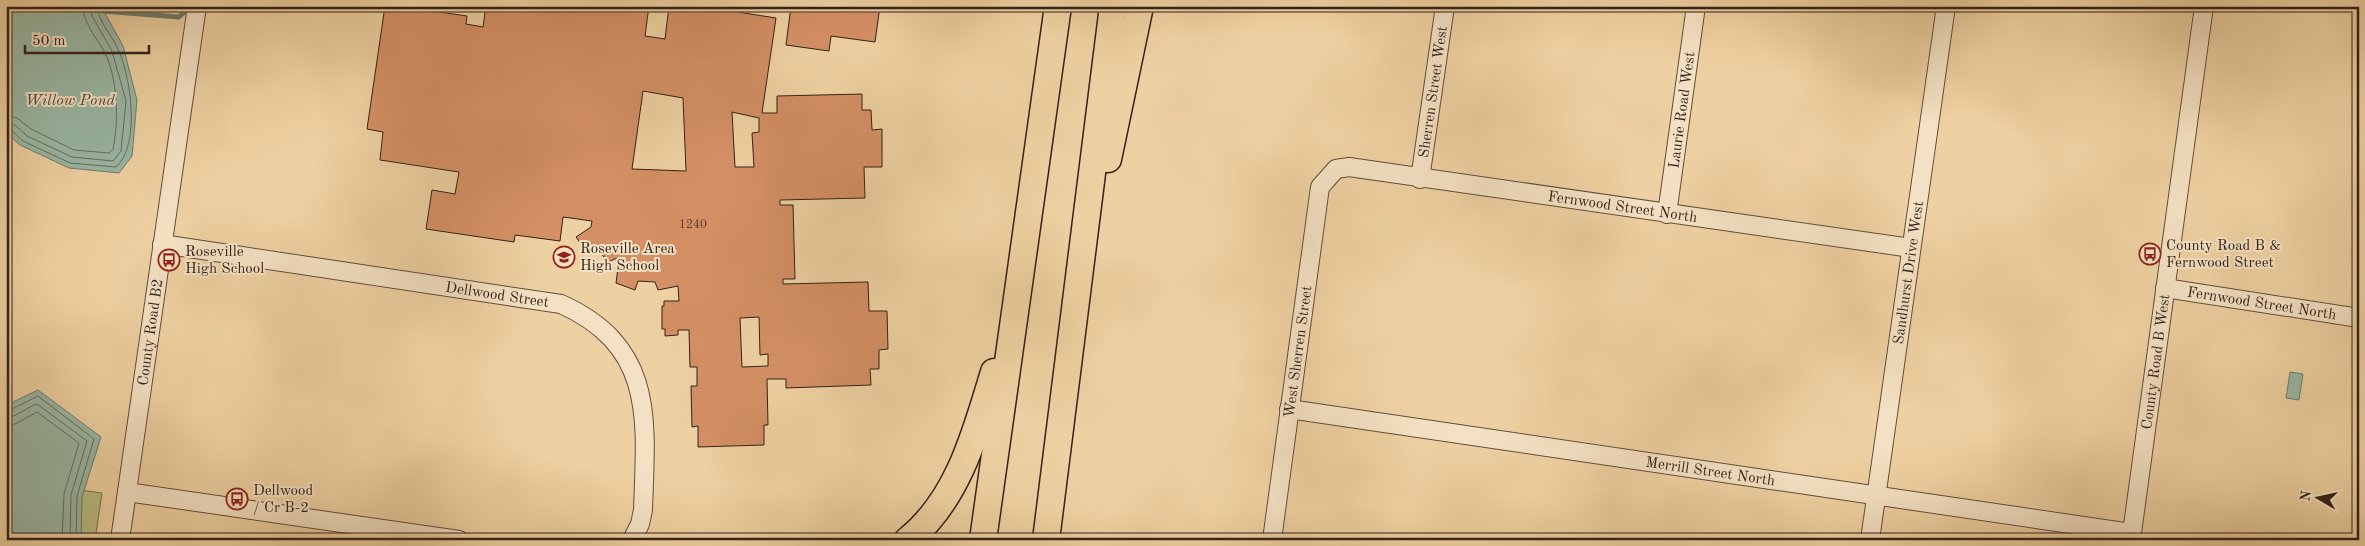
<svg xmlns="http://www.w3.org/2000/svg" width="2365" height="546" font-family="'Old Standard TT',serif">
<style>
.green{fill:#babb83;stroke:#766e4e}
.water{fill:#99b7a4;stroke:#707b6d}
.lines{fill:none;stroke-linecap:round;stroke-linejoin:round}
.shore{stroke:#666c5f;stroke-width:1}
.stream{stroke:#707b6d;stroke-width:5}
.building{fill:#d49064;stroke:#33211a;fill-rule:evenodd}
.minor-casing{stroke:#624d3c;stroke-width:20}
.highway-casing{stroke:#33211a;stroke-width:29}
.minor{stroke:#f4e1c3;stroke-width:18}
.highway{stroke:#eed1a2;stroke-width:26}
.labels{text-anchor:middle;stroke-width:4;stroke-linejoin:round;paint-order:stroke}
.number-label{font-size:12px;fill:#5b3d2c}
.street-label{font-size:15px;fill:#33211a;stroke:#f4e1c3}
.poi-label{font-size:15px;fill:#33211a;stroke:#f4e1c3;text-anchor:start}
.water-label{font-size:16px;font-style:italic;fill:#4c463c;stroke:#f4e1c3}
</style>
<rect width="100%" height="100%" fill="#eed1a2"/>
<filter id="stains"><feTurbulence type="fractalNoise" baseFrequency=".004" numOctaves="4"/><feColorMatrix values="0 0 0 0 .2 0 0 0 0 .09 0 0 0 0 .02 0 0 0 .5 -.17"/></filter>
<radialGradient id="worn" r=".72"><stop offset=".6" stop-color="#630" stop-opacity="0"/><stop offset="1" stop-color="#630" stop-opacity=".3"/></radialGradient>
<path class="green" d="M6 480 102 493 95 540H6Z"/>
<g class="water">
<path d="M6 6H101L123 46 137 100 132 156 119 173 69 168 20 145 6 132Z"/>
<path d="M2290 372 2303 374 2299 400 2286 398Z"/>
<path d="M38 390 101 437 82 497 81 540H6V408L15 401Z"/>
</g>
<g class="lines">
<g class="shore">
<path d="M6 115 17 118 31 129 74 150 109 153 113 149C119 120 118 78 104 51 96 37 83 23 83 6"/>
<path d="M6 123 15 125 27 136 72 157 113 161 121 151 126 101 112 51 92 16 90 6"/>
<path d="M6 129 11 130 23 141 70 163 116 167C141 145 131 75 117 47 111 34 98 21 97 6"/>
<path d="M6 412 38 396 94 439 77 496 76 540"/>
<path d="M6 418C17 417 27 407 37 404L87 441 71 495 70 540"/>
<path d="M6 425 15 424 37 412 79 443 64 494 62 540"/>
</g>
<path class="stream" d="M102 11 179 17 191 6"/>
</g>
<g class="building">
<path d="M385 6H440L439 12 467 16 466 24 483 27 486 6H649L645 36 665 39 669 6H699L776 18 762 113H777V96L862 94V110H871L872 130 882 129V167H864L865 198 780 200V205H793L795 279H783V284L868 282 869 311H887L888 349 879 350V369H870L871 385 786 388V379H767L768 425H764V445L698 447V426L692 427 691 386H697V367H690L689 330H678V335L665 336V329H662V306H664V301H679L678 286 658 290 655 282 638 281 635 290 616 283 619 259H614L608 263 597 247 588 254 576 237 591 227 592 221 563 217 560 241 515 235 514 242 426 229 432 190 455 194 459 172 380 160 383 132 367 129ZM643 91 683 98 686 171 632 169ZM732 112 759 118V132L752 133 754 167H735ZM759 317 760 355 768 354V366L742 367 740 318Z"/>
<path d="M791 6H880L875 42 831 36 829 51 786 45Z"/>
</g>
<g class="lines">
<g class="minor-casing">
<g id="minor">
<path id="s1" d="M1420 179 1445 6"/>
<path id="s2" d="M1667 214 1696 6"/>
<path id="s3" d="M162 244 561 304C656 347 646 420 643 510L640 524 632 540"/>
<path id="s4" d="M2165 288 2359 318"/>
<path id="s5" d="M1289 409 2131 533"/>
<path d="M127 492 459 540"/>
<path id="s6" d="M120 540 197 6"/>
<path id="s7" d="M1272 540 1320 187 1336 169 1349 167 1911 248"/>
<path id="s8" d="M1870 540 1946 6"/>
<path id="s9" d="M2131 540 2204 6"/>
</g>
</g>
<g class="highway-casing">
<g id="highway">
<path d="M1108 159 1140 6"/>
<path d="M908 540C959 499 976 431 994 372"/>
<path d="M983 540 1058 6"/>
<path d="M1046 540 1113 6"/>
</g>
</g>
<use href="#minor" class="minor"/>
<use href="#highway" class="highway"/>
</g>
<defs>
<g id="bus-ring" transform="scale(1.125)"><circle r="9.5" fill="#f4e1c3" stroke="#8f2418" stroke-width="1.5"/><path d="M-5-6H5V4H4V6H2V4H-2V6H-4V4H-5ZM-3.5-4V0h7V-4ZM-3.5 1.2v1.5H-2V1.2ZM2 1.2v1.5H3.5V1.2Z" fill="#8f2418"/></g>
<g id="school-ring" transform="scale(1.125)"><circle r="9.5" fill="#f4e1c3" stroke="#8f2418" stroke-width="1.5"/><path d="M0-5L7-2L0 1L-7-2ZM-4 1L0 2.5L4 1V4Q0 6-4 4Z" fill="#8f2418"/></g>
</defs>
<g fill-rule="evenodd">
<use href="#bus-ring" x="2150" y="254"/>
<use href="#school-ring" x="564" y="257"/>
<use href="#bus-ring" x="169" y="260"/>
<use href="#bus-ring" x="237" y="499"/>
</g>
<g class="labels">
<g class="number-label">
<text x="693" y="228">1240</text>
</g>
<g class="street-label">
<text dy="5" stroke="none"><textPath href="#s1" startOffset="88">Sherren Street West</textPath></text>
<text dy="5" stroke="none"><textPath href="#s2" startOffset="105">Laurie Road West</textPath></text>
<text dy="5" stroke="none"><textPath href="#s7" startOffset="670">Fernwood Street North</textPath></text>
<text dy="5" stroke="none"><textPath href="#s8" startOffset="270">Sandhurst Drive West</textPath></text>
<text dy="5" stroke="none"><textPath href="#s3" startOffset="339">Dellwood Street</textPath></text>
<text dy="5" stroke="none"><textPath href="#s4" startOffset="98">Fernwood Street North</textPath></text>
<text dy="5" stroke="none"><textPath href="#s6" startOffset="210">County Road B2</textPath></text>
<text dy="5" stroke="none"><textPath href="#s7" startOffset="190">West Sherren Street</textPath></text>
<text dy="5" stroke="none"><textPath href="#s9" startOffset="180">County Road B West</textPath></text>
<text dy="5" stroke="none"><textPath href="#s5" startOffset="426">Merrill Street North</textPath></text>
</g>
<g class="poi-label">
<text x="2166" y="250">County Road B &amp;<tspan x="2166" dy="17">Fernwood Street</tspan></text>
<text x="580" y="253">Roseville Area<tspan x="580" dy="17">High School</tspan></text>
<text x="185" y="256">Roseville<tspan x="185" dy="17">High School</tspan></text>
<text x="253" y="495">Dellwood<tspan x="253" dy="17">/ Cr B-2</tspan></text>
</g>
<g class="water-label">
<text x="70" y="105">Willow Pond</text>
</g>
</g>
<rect width="2365" height="546" fill="none" stroke="#eed1a2" stroke-width="25"/>
<rect x="8" y="8" width="2350" height="531" fill="none" stroke="#33211a" stroke-width="2.5"/>
<rect x="12" y="12" width="2340" height="521" fill="none" stroke="#33211a"/>
<g transform="translate(2318 498) rotate(279)" stroke="#f4e1c3" stroke-width="4" paint-order="stroke">
<path d="M0-4L9 19L0 12L-9 19Z" fill="#33211a"/>
<text y="-8" font-size="14" font-weight="bold" text-anchor="middle" fill="#33211a">N</text>
</g>
<path d="M25 45v8h124v-8" fill="none" stroke="#33211a" stroke-width="2.5"/>
<text x="32" y="45" font-size="15" fill="#33211a" stroke="#f4e1c3" stroke-width="4" paint-order="stroke">50 m</text>
<rect width="100%" height="100%" filter="url(#stains)"/>
<rect width="100%" height="100%" fill="url(#worn)"/>
</svg>
